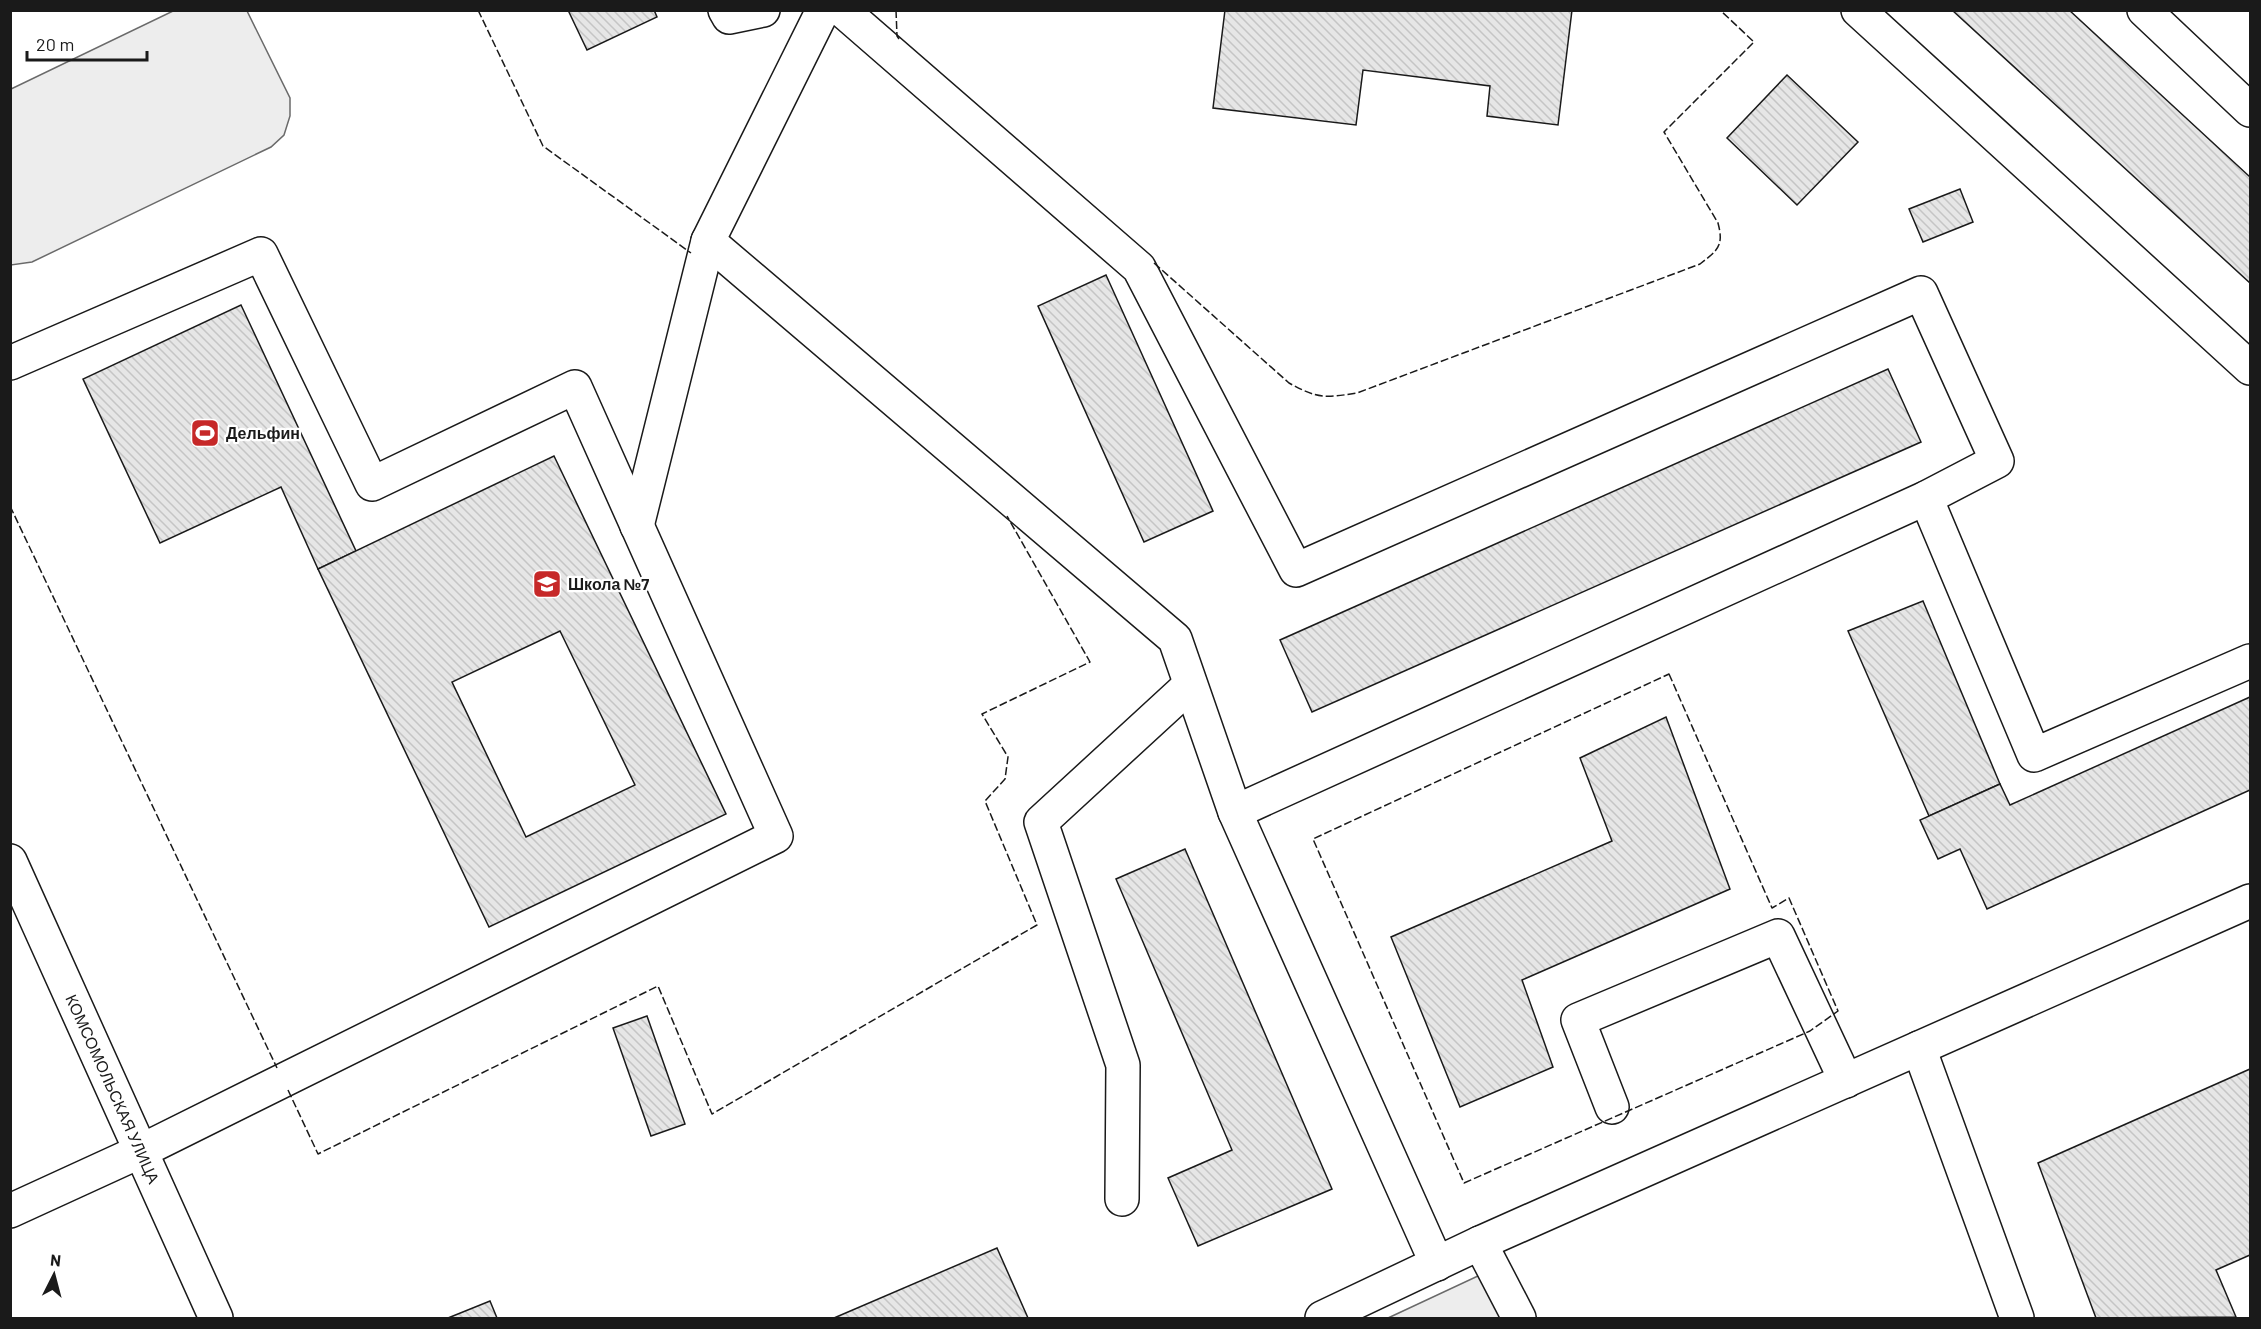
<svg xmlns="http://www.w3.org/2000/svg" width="2261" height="1329" font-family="Barlow,sans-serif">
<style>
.built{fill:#ededed;stroke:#6a6a6a;stroke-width:1.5}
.building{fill:url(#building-back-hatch);stroke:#1a1a1a;stroke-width:1.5;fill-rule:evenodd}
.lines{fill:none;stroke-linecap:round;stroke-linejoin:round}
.minor-casing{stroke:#1a1a1a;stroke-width:36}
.major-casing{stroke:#1a1a1a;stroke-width:36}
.minor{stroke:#fff;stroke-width:33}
.major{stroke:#fff;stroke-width:33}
.fence{stroke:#1a1a1a;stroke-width:1.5;stroke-dasharray:8 3;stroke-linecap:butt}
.labels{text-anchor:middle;stroke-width:4.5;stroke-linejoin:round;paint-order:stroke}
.poi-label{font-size:16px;font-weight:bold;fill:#1a1a1a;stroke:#fff;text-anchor:start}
.street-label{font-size:16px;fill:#1a1a1a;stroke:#fff}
</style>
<defs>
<pattern id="building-back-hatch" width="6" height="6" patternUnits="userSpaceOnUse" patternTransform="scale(1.5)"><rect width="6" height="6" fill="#e6e6e6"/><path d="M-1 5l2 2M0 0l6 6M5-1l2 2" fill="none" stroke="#c5c5c5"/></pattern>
</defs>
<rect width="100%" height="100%" fill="#fff"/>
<g class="built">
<path d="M173 11H247L290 98V116L284 135 271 147 32 262 11 265V89Z"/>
<path d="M1480 1275 1502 1318H1388Z"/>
</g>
<g class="building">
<path d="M568 10H654L657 17 587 50Z"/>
<path d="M1225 10H1572L1558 125 1487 116 1490 86 1363 70 1356 125 1213 108Z"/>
<path d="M1952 10H2069L2250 177V283Z"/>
<path d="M1787 75 1858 142 1797 205 1727 138Z"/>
<path d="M1960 189 1973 222 1923 242 1909 209Z"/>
<path d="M1106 275 1213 511 1144 542 1038 306Z"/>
<path d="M241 305 356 551 318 569 281 487 160 543 83 379Z"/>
<path d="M1888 369 1921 442 1312 712 1280 640Z"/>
<path d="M554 456 726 814 489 927 318 569ZM560 631 635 785 526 837 452 682Z"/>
<path d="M1923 601 2000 784 1929 816 1848 631Z"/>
<path d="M2250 697V790L1987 909 1960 849 1938 859 1920 820 2000 784 2010 805Z"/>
<path d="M1666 717 1730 889 1522 980 1553 1067 1460 1107 1391 937 1612 841 1580 758Z"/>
<path d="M1185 849 1332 1189 1198 1246 1168 1178 1232 1150 1116 879Z"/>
<path d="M647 1016 685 1124 651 1136 613 1028Z"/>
<path d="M2250 1069V1255L2216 1270 2236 1317 2096 1318 2038 1163Z"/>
<path d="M997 1248 1028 1318H834Z"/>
<path d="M490 1301 497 1318H448Z"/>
</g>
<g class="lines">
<g class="minor-casing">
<g id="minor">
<path d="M725 10 729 17 763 10"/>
<path d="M823 10 708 241 1175 639 1235 812"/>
<path d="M842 10 1139 268 1296 570 1921 293 1997 461 1926 498 1235 812 1437 1264"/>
<path d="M1858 10 2250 368"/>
<path d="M2144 10 2250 110"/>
<path d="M10 363 261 254 372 484 575 387 776 836 141 1151 10 1211"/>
<path d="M1926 498 2034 755 2250 661"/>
<path d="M637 526 708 241"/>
<path d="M1919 1048 2017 1318"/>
<path d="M1612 1107 1578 1020 1778 936 1846 1081"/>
<path d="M1122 1199 1123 1065 1041 822 1190 685"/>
<path d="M1480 1243 1519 1318"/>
<path d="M1322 1318 1480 1243 2250 901"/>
</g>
</g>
<g class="major-casing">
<g id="major">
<path id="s1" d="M10 861 216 1318"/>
</g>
</g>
<use href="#minor" class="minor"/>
<use href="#major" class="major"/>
<g class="fence">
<path d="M478 10 543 146 691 253"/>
<path d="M896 10 897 36 899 39"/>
<path d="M1154 263 1289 383C1318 399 1325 398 1357 393L1700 264C1718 250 1724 246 1718 223L1664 132 1754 42 1720 10"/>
<path d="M10 506 277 1068"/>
<path d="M1669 674 1772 908 1789 898 1838 1011 1810 1031 1464 1183 1313 839Z"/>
<path d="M288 1090 318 1154 658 986 712 1114 1037 925 985 801 1005 779 1008 757 982 714 1090 662 1007 516"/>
</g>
</g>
<defs>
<g id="stadium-square" transform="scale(1.5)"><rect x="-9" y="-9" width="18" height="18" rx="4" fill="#c62828" stroke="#fff"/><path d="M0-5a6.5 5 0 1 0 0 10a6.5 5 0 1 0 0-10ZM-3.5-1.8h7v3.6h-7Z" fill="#fff"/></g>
<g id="school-square" transform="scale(1.5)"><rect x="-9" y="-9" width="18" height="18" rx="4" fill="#c62828" stroke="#fff"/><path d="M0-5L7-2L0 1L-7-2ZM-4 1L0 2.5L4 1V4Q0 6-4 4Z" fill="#fff"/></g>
</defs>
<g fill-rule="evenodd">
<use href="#stadium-square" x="205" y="433"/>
<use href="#school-square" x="547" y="584"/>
</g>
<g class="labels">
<g class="poi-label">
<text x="226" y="439">Дельфин</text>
<text x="568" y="590">Школа №7</text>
</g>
<g class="street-label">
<text dy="6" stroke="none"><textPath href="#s1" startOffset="250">КОМСОМОЛЬСКАЯ УЛИЦА</textPath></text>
</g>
</g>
<rect width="2261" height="1329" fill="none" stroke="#1a1a1a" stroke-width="24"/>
<g transform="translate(54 1275) rotate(6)" stroke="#ffffff" stroke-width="4.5" paint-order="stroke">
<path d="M0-4.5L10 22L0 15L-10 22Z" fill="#1a1a1a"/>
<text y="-9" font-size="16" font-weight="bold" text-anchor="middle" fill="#1a1a1a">N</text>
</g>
<path d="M27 51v9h120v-9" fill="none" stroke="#1a1a1a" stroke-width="3"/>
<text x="36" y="51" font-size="18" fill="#1a1a1a" stroke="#ffffff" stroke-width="4.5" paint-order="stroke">20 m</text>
</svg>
